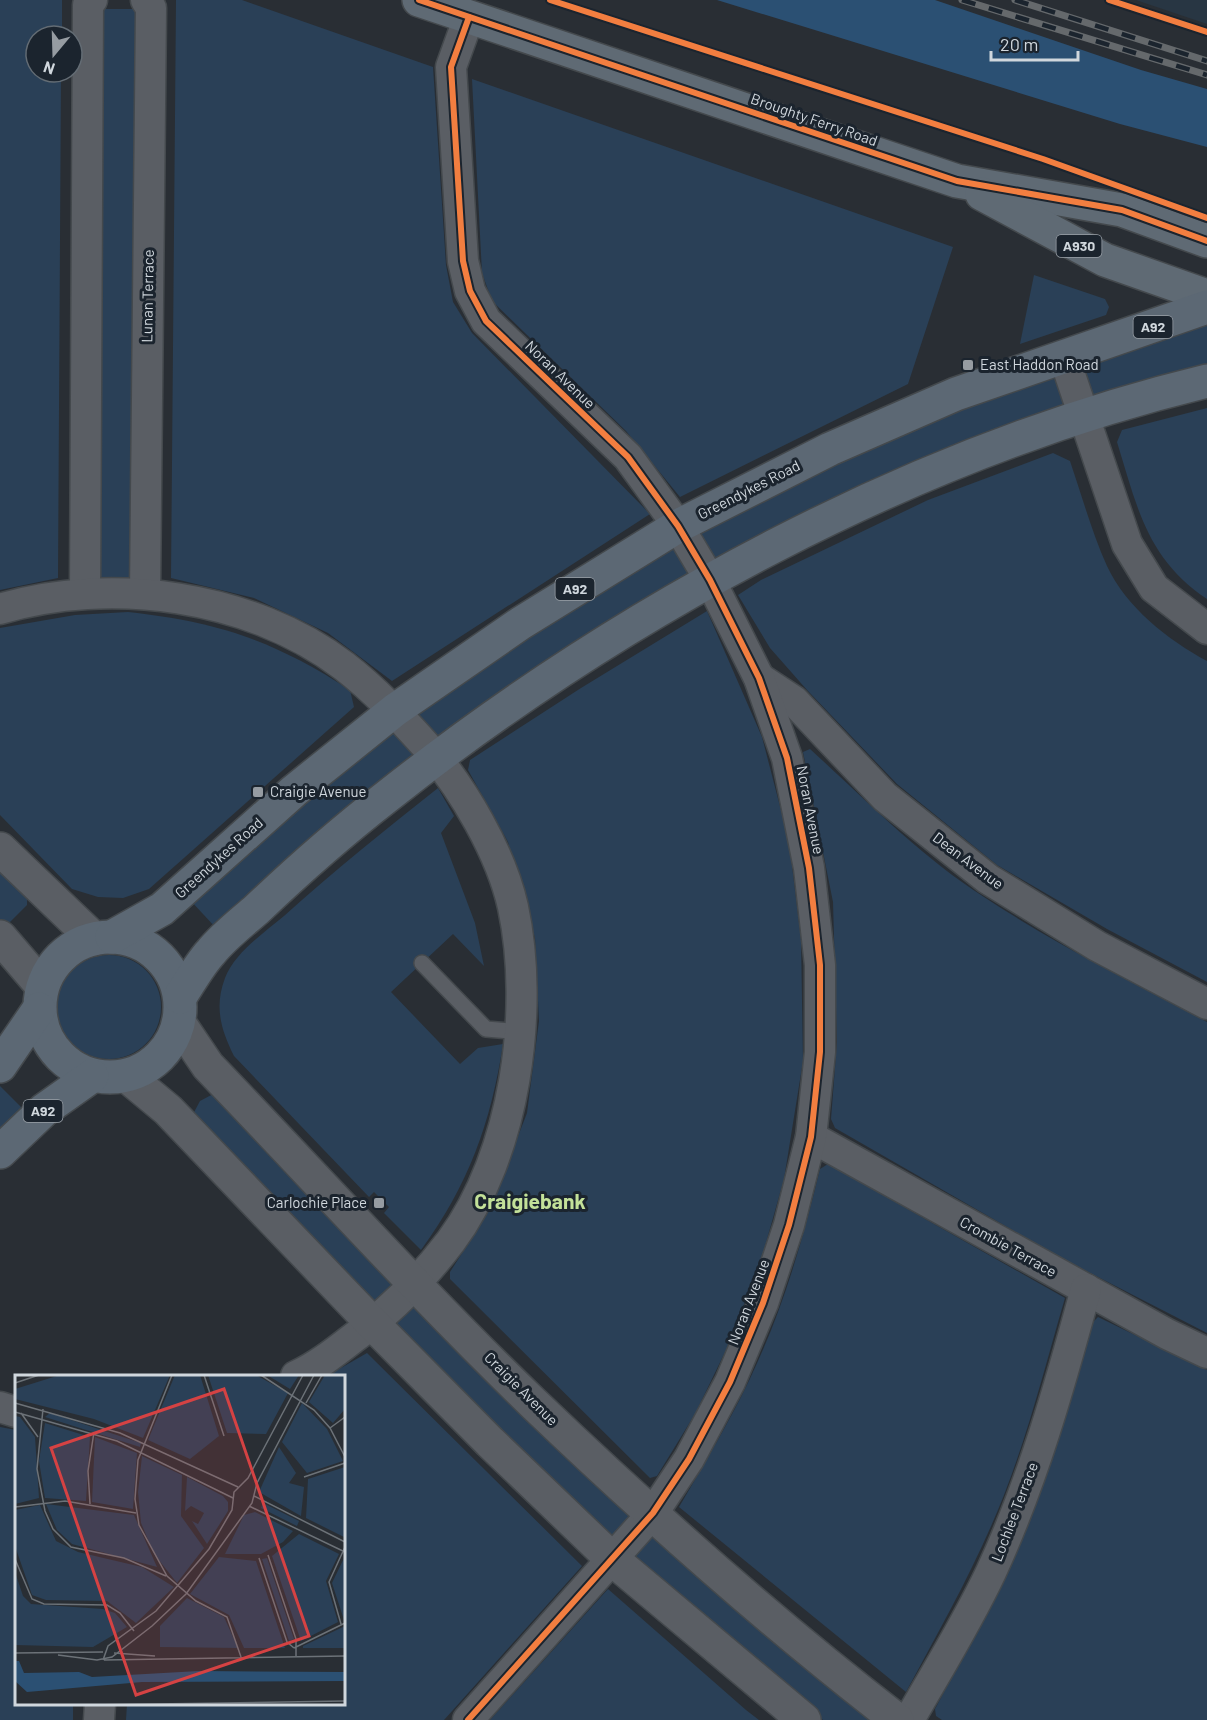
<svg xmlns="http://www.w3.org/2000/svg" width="1207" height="1720" font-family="Barlow,sans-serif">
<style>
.built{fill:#283643}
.green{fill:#2a4057}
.forest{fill:#2b5073}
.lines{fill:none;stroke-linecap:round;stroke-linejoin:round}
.service-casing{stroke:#44494d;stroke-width:18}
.minor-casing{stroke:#44494d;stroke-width:33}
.tertiary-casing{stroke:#44494d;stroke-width:36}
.primary-casing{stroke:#44494d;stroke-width:36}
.trunk-casing{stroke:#44494d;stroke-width:36}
.service{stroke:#5a5e64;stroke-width:15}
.minor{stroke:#5a5e64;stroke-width:30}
.tertiary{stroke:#5a5e64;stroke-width:33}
.primary{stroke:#5f6a74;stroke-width:33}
.trunk{stroke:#5c6874;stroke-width:33}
.rail-casing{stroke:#65696c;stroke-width:7}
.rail{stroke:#1b242e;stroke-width:4.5;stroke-dasharray:14;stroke-linecap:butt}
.cycleway-casing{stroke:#1b242e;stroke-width:10}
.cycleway{stroke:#f27e40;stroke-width:6}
.poi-dot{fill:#969ca2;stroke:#1b242e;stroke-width:2}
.labels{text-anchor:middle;stroke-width:6;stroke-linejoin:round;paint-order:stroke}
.shield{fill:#1b242e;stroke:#9aa1a8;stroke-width:1.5}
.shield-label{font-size:14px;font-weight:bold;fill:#d0d7dd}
.street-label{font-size:15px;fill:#d0d7dd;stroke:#1b242e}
.poi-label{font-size:15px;fill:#d0d7dd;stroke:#1b242e;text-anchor:start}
.district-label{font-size:21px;font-weight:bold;fill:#c3e199;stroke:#1b242e}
.inset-road{fill:none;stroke:#6c7278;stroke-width:1.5}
.view{fill:#d54243;fill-opacity:0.15;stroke:#d54243;stroke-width:3}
.inset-edge{fill:none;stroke:#d0d7dd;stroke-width:3}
</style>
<rect width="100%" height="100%" fill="#292e34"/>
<path class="built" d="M1136 0H1207V24Z"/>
<g class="green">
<path d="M0 0H62V36H36V72H61L58 578 0 590Z"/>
<path d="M176 0H242L433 67 446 265 453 302 472 333 650 514 392 681 328 633 254 598 171 578Z"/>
<path d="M100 9H137L132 577H95Z"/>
<path d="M472 79 953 247 908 384 680 497 626 431 492 301 482 273Z"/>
<path d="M1034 275 1105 299 1109 307 1106 315 1020 344Z"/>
<path d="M1207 324V368L1090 401 1079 367Z"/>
<path d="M1056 372 1067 408 711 565 693 533 879 441Z"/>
<path d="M1207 408V599C1147 559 1137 507 1117 442L1122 430Z"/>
<path d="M1053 453 1070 461C1082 496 1092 533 1107 566 1126 607 1168 640 1207 661V982L1107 929 997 865 897 784 807 690 770 648 738 595 761 580 928 500Z"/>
<path d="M676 542 695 574 435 742 413 714 528 633Z"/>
<path d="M707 611 762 737 789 841 801 940 803 1061 784 1179 760 1264 727 1348 695 1414 657 1476 650 1478 450 1279V1272L489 1211 527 1113 539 1021 535 938 508 842 468 770 470 760 581 688Z"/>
<path d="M128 612C218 622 273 640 350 690L354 707 149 889 123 898 98 897 72 889 0 815V628L75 615Z"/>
<path d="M393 727 418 755 216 928 190 900Z"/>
<path d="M810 749C866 800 920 856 984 897 1055 944 1132 982 1207 1022V1333L1061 1258 835 1128 831 1119 837 1042 833 902 803 752Z"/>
<path d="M438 788 454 816 441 833 475 923 484 966 453 934 391 992 460 1064 478 1048 503 1044C491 1123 468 1186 421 1250L384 1213 389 1207 374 1192 369 1197 234 1056C221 1030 214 1007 225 978 235 952 264 933 284 916 334 871 386 829 438 788Z"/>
<path d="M0 870 27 899V905L9 923 0 919Z"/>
<circle cx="109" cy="1007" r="52"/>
<path d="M0 1086 25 1111 0 1136Z"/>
<path d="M215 1093 396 1282 378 1304H372L192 1116 200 1101Z"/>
<path d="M828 1164 1065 1298C1046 1363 1029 1431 1004 1495 977 1564 941 1627 906 1692L679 1507C707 1459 736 1411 758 1361 786 1299 804 1235 820 1169Z"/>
<path d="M412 1302 634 1513 615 1538 610 1537 392 1326Z"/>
<path d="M1098 1317 1207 1370V1720H942L936 1716 935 1709 1006 1574 1058 1439 1093 1322Z"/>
<path d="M367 1353 582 1566 444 1720H126L127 1704H344V1376H327Z"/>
<path d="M0 1427 16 1430V1704H73V1720H0Z"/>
<path d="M655 1534 876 1720H823L633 1559 631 1552Z"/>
<path d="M608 1589 746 1710 759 1720H490Z"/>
</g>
<path class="forest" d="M717 0H935L1141 70 1207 89V147L1120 124Z"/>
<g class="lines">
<g class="service-casing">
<path id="service" d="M422 963 486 1029 521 1032"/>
</g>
<g class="minor-casing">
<g id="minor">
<path d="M1064 357 1127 544 1154 588 1207 629"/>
<path d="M85 593 88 5 92 0"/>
<path d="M145 594 151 8 146 0"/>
<path d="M0 609C110 576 251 595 344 666 375 690 401 718 427 747 463 788 501 853 513 907 535 1010 515 1155 451 1241 423 1278 389 1312 352 1339 334 1353 316 1367 296 1376"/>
<path d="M759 678 794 701 885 797 988 879 1097 946 1207 1004"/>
<path d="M811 1137 1167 1334 1207 1353"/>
<path d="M0 1407 16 1412"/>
<path d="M99 1720 100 1704"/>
<path d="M468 1720 653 1513 689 1459 730 1382 763 1303 789 1225 811 1137 820 1052V965L809 868 787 758 759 678 710 580 678 526 628 457 486 321 470 291 463 261 451 67 469 17"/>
<path d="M909 1720C937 1671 967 1623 991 1572 1033 1481 1060 1385 1086 1289"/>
</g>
</g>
<g class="tertiary-casing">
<g id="tertiary">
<path d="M0 849 94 939"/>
<path d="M0 937 42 986"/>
<path d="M179 1023 208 1066C316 1178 421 1295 533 1403 649 1514 770 1622 897 1720"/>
<path d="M127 1076 168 1110 373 1324 490 1442 612 1559 804 1720"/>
</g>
</g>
<g class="primary-casing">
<g id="primary">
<path d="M419 0 957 181 1122 210 1207 241"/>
<path d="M982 194 1105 260 1207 296"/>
</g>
</g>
<g class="trunk-casing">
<g id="trunk">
<circle cx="110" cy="1007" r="70"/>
<path d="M112 937 162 909 294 791 395 710 521 623 678 526 830 449 956 394 1207 307"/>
<path d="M180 997C190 982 199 965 211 952 224 936 241 923 256 910 297 871 340 833 385 798 621 611 913 452 1207 381"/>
<path d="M0 1066 39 1009"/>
<path d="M0 1152 44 1110 92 1076"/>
</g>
</g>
<use href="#service" class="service"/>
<use href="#minor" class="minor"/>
<use href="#tertiary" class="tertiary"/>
<use href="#primary" class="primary"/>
<use href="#trunk" class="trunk"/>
<g class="rail-casing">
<g id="rail">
<path d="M962 0 1207 75"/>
<path d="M1015 0 1207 61"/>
</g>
</g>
<use href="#rail" class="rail"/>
<g class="cycleway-casing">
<g id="cycleway">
<path d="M419 0 957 181 1122 210 1207 241"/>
<path d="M550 0 1043 159 1207 218"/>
<path d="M1109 0 1207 32"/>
<path d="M468 1720 653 1513 689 1459 730 1382 763 1303 789 1225 811 1137 820 1052V965L809 868 787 758 759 678 710 580 678 526 628 457 486 321 470 291 463 261 451 67 469 17"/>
</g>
</g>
<use href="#cycleway" class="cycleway"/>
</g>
<g class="poi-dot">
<rect x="962" y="359" width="12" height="12" rx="3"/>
<rect x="252" y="786" width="12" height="12" rx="3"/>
<rect x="373" y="1197" width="12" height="12" rx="3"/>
</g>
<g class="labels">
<g class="shield">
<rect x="1056.5" y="235" width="45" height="22" rx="4.5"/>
<rect x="1133.5" y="316" width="39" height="22" rx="4.5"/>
<rect x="555.5" y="578" width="39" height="22" rx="4.5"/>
<rect x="23.5" y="1100" width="39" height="22" rx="4.5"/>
</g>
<g class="shield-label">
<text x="1079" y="251">A930</text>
<text x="1153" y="332">A92</text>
<text x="575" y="594">A92</text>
<text x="43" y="1116">A92</text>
</g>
<g class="street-label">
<text transform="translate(814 120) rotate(19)" y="5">Broughty Ferry Road</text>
<text transform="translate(148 296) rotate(-89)" y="5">Lunan Terrace</text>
<text transform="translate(560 375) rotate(44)" y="5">Noran Avenue</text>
<text transform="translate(749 490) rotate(-27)" y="5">Greendykes Road</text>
<text transform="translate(810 810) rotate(79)" y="5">Noran Avenue</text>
<text transform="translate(219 858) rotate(-42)" y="5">Greendykes Road</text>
<text transform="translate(968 861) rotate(37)" y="5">Dean Avenue</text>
<text transform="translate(1008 1247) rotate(29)" y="5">Crombie Terrace</text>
<text transform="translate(749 1302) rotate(-69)" y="5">Noran Avenue</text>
<text transform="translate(521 1389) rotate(45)" y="5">Craigie Avenue</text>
<text transform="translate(1015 1512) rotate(-69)" y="5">Lochlee Terrace</text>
</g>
<g class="poi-label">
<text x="980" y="370">East Haddon Road</text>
<text x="270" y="797">Craigie Avenue</text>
<text x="367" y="1208" text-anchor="end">Carlochie Place</text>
</g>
<g class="district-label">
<text x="530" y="1209">Craigiebank</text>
</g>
</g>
<g transform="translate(15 1375)">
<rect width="330" height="330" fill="#292e34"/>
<path d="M45 0H155L128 63 79 44 0 24V14ZM160 0H185L204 61 175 84 133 65ZM193 0H241L273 18 251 59 212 58ZM252 0H284L275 14ZM310 0H330V34L318 48 294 27ZM287 28 312 54 328 86 292 98 267 67ZM35 38 126 68 125 72 30 42ZM0 41 5 42 20 62 24 123 0 129ZM30 48 75 62 71 126 30 123 24 86ZM80 62 122 78 118 134 77 127ZM264 72 281 98 274 108 289 112 286 141 244 117ZM127 81 167 100 166 141 189 173 162 208 139 179 126 148 123 117ZM330 92V162H329L291 143 293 104ZM172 102 208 121 213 127V136L192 169 177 146 183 149 189 138 176 131 170 136ZM248 128 284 146 282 151 246 133ZM31 129 119 140 142 192 57 169 42 155ZM25 130 41 166 63 177 127 192 159 212 121 248 92 226 31 225 17 220 0 171V135ZM240 137 278 156 268 167 246 179H210L229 140ZM284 159 324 179 311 206 323 247 286 266 257 181ZM330 181V245H329L317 208ZM204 182 241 186 270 273H229L214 240 175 219ZM252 183 279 264 274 266 247 184ZM0 197 8 221 16 229 88 234 100 238 112 252 78 272 0 270ZM172 223 209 242 223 273 145 272V251ZM330 251V273H288V271Z" fill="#2a4057"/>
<path d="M0 286H4L9 298 64 297 77 302 184 296 330 297V306L127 307 12 317 0 306Z" fill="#2b5073"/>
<path class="inset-road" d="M157 0 123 85 120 124 124 150 152 201 181 226 212 242 226 282M189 0 209 61M246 0 299 35 315 53 330 82M0 8 24 0M0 28 105 58 223 112M291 28 307 0M28 34 22 94 30 136 38 154 56 172 109 183 151 201M0 37 102 66 218 123M6 38 23 62M315 53 330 42M289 102 330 88M239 121 330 167M75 129 73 96 79 57M234 131 330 177M0 132 50 126 121 138M253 180 281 264V281M244 183 272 267 279 273M0 184 17 224 29 229 92 230 105 238 119 256M326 249 314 207 330 172M279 273 330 248M0 278 88 277M99 278 140 281M43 280 82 285 97 282 137 251 171 219 237 128 242 108 299 0M88 285 93 271 141 236 194 174 217 135 219 117 233 103 288 0M89 285 330 281M72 330 330 326"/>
<path class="view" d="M209 14 294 261 121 320 36 73Z"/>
<rect width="330" height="330" class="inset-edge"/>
</g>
<g transform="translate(54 54) rotate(199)"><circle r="28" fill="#1b242e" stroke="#636c74" stroke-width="1.5"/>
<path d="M0-4.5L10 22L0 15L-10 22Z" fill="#969ca2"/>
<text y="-9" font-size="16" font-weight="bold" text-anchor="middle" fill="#d0d7dd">N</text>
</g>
<path d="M991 51v9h87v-9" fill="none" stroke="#d0d7dd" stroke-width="3"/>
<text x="1000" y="51" font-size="18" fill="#d0d7dd" stroke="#1b242e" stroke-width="4.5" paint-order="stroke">20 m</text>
</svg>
